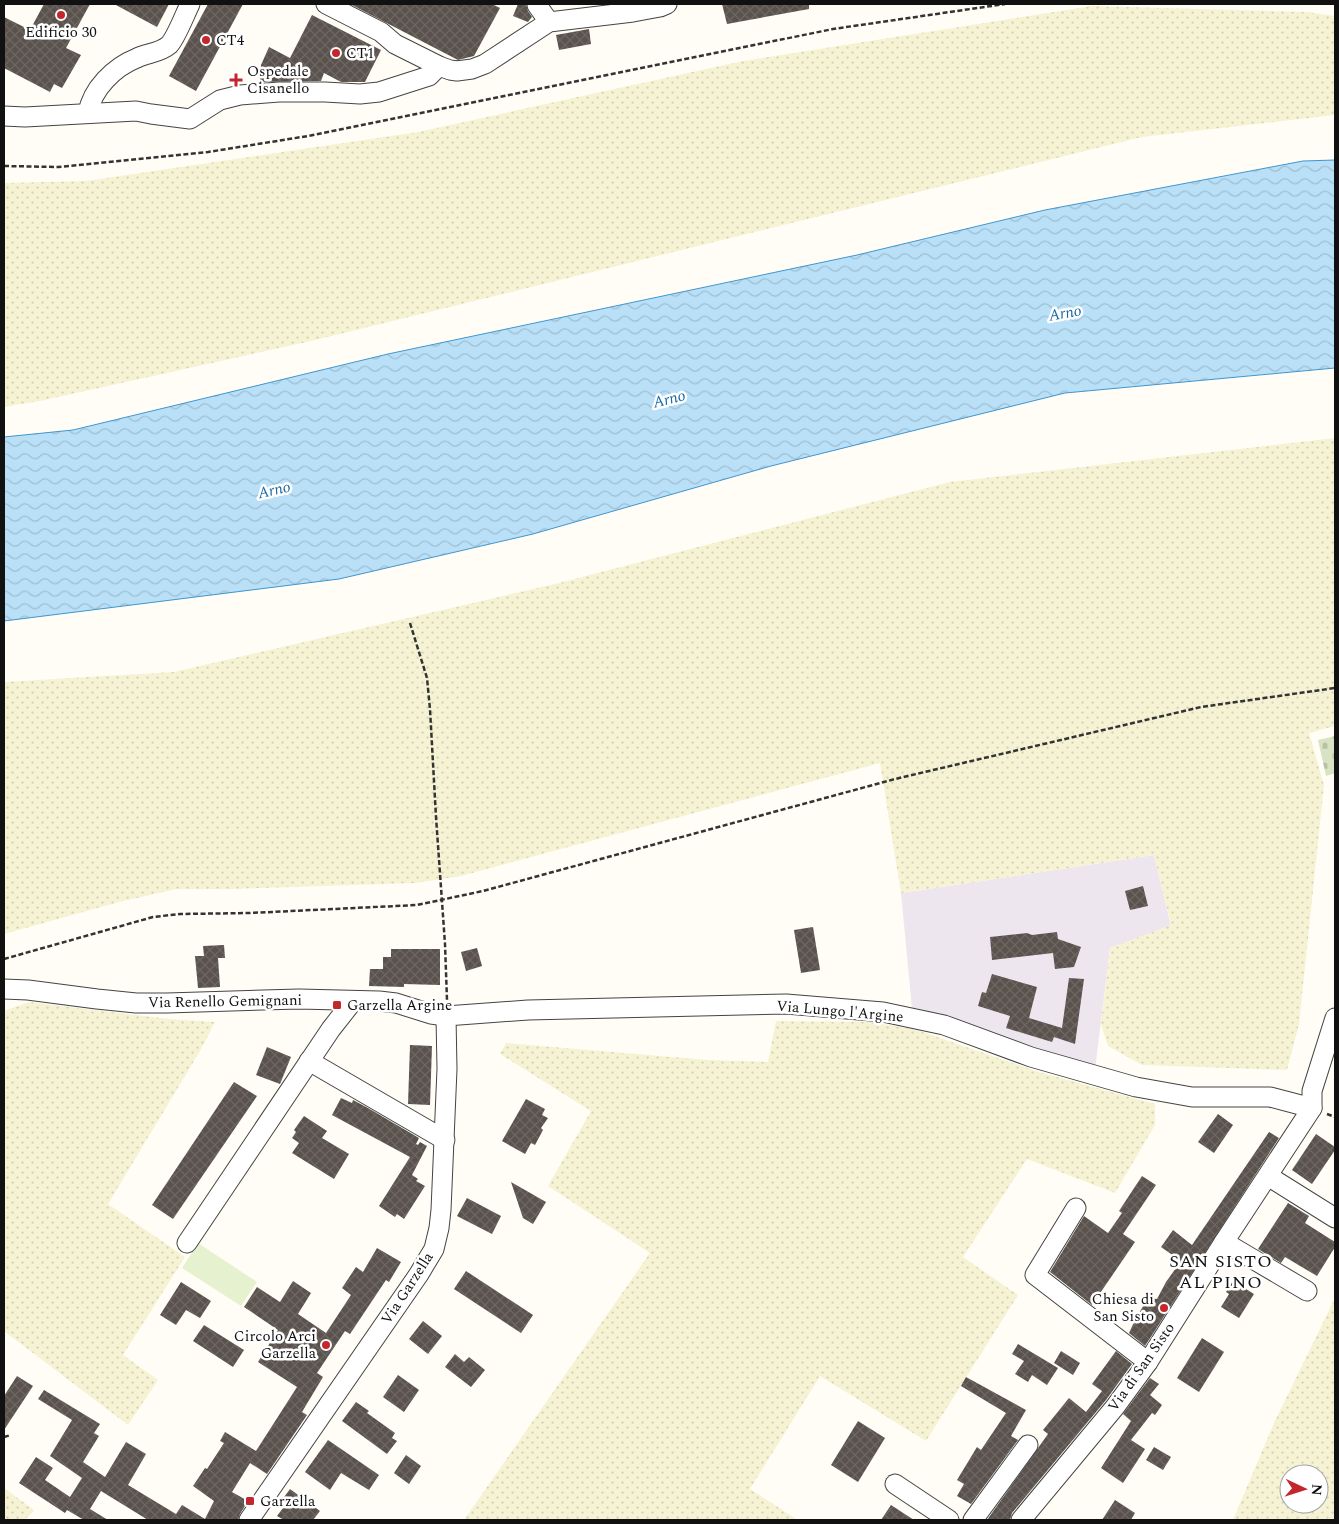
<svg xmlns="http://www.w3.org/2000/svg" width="1339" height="1524" font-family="Spectral,serif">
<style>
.industrial{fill:#eee6ef}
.farmland{fill:url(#farmland-dots);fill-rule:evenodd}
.cemetery{fill:url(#cemetery-stones)}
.pitch{fill:#e6f2cf}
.water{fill:url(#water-waves);stroke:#3f96cf}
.building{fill:url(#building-cross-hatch)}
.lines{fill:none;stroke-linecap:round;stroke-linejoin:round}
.minor-casing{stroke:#444;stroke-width:21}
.path{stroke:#333;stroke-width:2.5;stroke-dasharray:5 2.5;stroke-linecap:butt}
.minor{stroke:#fff;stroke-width:19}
.poi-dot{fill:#c4262e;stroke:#fff;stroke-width:2}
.labels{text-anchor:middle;stroke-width:5;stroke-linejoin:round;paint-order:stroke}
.poi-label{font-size:15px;fill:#111;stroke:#fff;text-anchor:start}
.street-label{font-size:15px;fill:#111;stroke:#fff}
.water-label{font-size:16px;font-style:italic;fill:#1768a6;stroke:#fff}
.quarter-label{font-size:18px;letter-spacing:1px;fill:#111;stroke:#fff}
</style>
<defs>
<pattern id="farmland-dots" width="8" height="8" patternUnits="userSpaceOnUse" patternTransform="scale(1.25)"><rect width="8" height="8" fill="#f6f3d4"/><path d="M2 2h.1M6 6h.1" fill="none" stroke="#d2cfb5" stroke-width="1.8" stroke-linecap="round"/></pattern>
<pattern id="cemetery-stones" width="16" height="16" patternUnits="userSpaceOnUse" patternTransform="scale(1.25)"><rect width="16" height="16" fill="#d9e3c4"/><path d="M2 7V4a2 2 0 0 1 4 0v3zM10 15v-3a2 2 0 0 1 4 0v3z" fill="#b9c2a7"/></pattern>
<pattern id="water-waves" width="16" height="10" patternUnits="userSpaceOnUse" patternTransform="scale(1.25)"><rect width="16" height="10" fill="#b9e0f7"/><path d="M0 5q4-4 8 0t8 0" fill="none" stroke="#9ebfd3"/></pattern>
<pattern id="building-cross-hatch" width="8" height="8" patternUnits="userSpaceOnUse" patternTransform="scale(1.25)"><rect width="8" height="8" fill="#5a524d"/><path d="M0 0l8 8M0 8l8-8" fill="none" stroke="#6d6662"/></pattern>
</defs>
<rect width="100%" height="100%" fill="#fffdf5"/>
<path class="industrial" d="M1154 855 1171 926 1110 948 1095 1070 912 1009 901 893Z"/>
<g class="farmland">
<path d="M1092 6 1307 12 1335 16V115L1142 137 311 341 40 401 4 407V183L86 181 418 132 743 61Z"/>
<path d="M1335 438V726L1309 733 1324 785 1299 1024 1287 1070 1142 1065 1108 1046 1101 1024 1110 948 1171 925 1154 855 901 893 880 763 461 876 415 883 234 889H176L119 902 4 934V682L174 672 555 584 950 482Z"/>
<path d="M29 1002 169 1019 215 1022 200 1051 108 1204 185 1257 123 1355 158 1380 128 1425 4 1331V1011Z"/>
<path d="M776 1021 869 1022 914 1029 1039 1072 1155 1104V1125L1115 1193 1027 1159 963 1257 1018 1295 926 1441 820 1376 750 1489 798 1520H464L650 1253 548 1186 591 1111 500 1054 506 1043 708 1060 768 1062Z"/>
<path d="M1335 1298V1520H1233L1274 1423ZM1289 1474H1319V1504H1289Z"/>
<path d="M4 1488 34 1510 25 1520H4Z"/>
</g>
<path class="cemetery" d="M1335 736V773L1326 776 1318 740Z"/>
<path class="pitch" d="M198 1243 257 1282 241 1306 182 1268Z"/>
<path class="water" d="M1335 160V368L1065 393 771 466 533 534 339 579 4 621V437L73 430 388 354 857 255 1045 210 1303 161Z"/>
<g class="building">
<path d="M44 4H90L66 48 81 55 62 88 54 84 50 92 4 68V17L30 30Z"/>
<path d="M114 4H169L157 27Z"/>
<path d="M208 4H243L196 91 169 76Z"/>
<path d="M350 4H492L500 8 474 56 458 60Z"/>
<path d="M518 4H526L528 11 532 17 528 22 513 16Z"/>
<path d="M722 4H809V9L727 24Z"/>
<path d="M312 15 381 50 365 82H341L324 73 321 81 260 82 261 65 269 47 290 58Z"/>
<path d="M589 29 591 44 559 50 556 35Z"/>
<path d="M1143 886 1148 906 1130 910 1125 891Z"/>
<path d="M813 927 820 970 801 973 794 930Z"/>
<path d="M1057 932 1058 939 1081 947 1074 967 1055 969 1053 953 992 960 990 937 1027 933 1032 935Z"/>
<path d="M224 945 225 958H218L220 987 198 988 195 956H204L203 946Z"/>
<path d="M477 948 482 966 466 971 461 952Z"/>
<path d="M391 949H440V985L404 984V987L369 986 370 969H383V957H391Z"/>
<path d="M992 974 1037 987 1029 1018 1062 1028 1069 978 1084 979 1075 1044 1054 1037 1052 1042 1006 1028 1010 1016 978 1006 982 992 986 993Z"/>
<path d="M410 1045 432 1046 430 1105 408 1104Z"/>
<path d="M267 1047 291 1057 280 1084 256 1075Z"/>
<path d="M234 1082 257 1096 173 1219 152 1205Z"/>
<path d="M341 1098 352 1103 353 1100 368 1108 419 1138 416 1144 418 1145 420 1142 427 1146 412 1175 418 1179 416 1181 425 1186 404 1219 397 1214 395 1217 379 1206 410 1157 332 1115Z"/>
<path d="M526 1099 545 1109 542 1115 548 1118 541 1128 543 1130 535 1145 531 1143 525 1154 502 1141Z"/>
<path d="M1218 1114 1233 1125 1214 1153 1198 1142Z"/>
<path d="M304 1116 327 1131 322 1138 349 1154 334 1179 292 1153 299 1143 292 1138 296 1132 294 1130Z"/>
<path d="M1269 1132 1279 1138 1145 1346 1129 1333 1136 1318 1148 1298 1157 1299 1166 1282 1181 1261 1161 1247 1173 1230 1192 1245Z"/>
<path d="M1316 1134 1335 1147V1150L1312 1184 1292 1170Z"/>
<path d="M1142 1176 1156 1185 1123 1234 1135 1242 1092 1305 1050 1272 1084 1216 1108 1233 1122 1213 1119 1211Z"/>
<path d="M511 1182 546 1202 533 1224 523 1218Z"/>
<path d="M467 1198 501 1216 492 1234 457 1216Z"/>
<path d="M1288 1203 1309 1216 1305 1223 1335 1242V1247L1317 1276 1285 1257 1281 1263 1258 1249Z"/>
<path d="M377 1248 401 1262 389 1282 386 1280 350 1334 345 1331 317 1373 323 1377 302 1412 307 1415 267 1474 250 1463 232 1492 248 1501 240 1514 238 1520H148L101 1491 90 1509 108 1520H84L67 1510 65 1513 19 1483 36 1457 53 1468 45 1480 70 1497 82 1478 50 1456 72 1420 38 1399 44 1390 100 1424 94 1433 99 1436 83 1462 105 1477 126 1442 146 1454 128 1485 176 1514 182 1505 205 1519 214 1501 193 1486 205 1468 207 1469 224 1443 220 1441 225 1432 256 1451 297 1387 258 1362 278 1330 244 1307 257 1287 280 1302 293 1281 311 1293 298 1314 326 1333 351 1295 342 1288 356 1267 363 1272Z"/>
<path d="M466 1271 533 1315 521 1333 454 1289Z"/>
<path d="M1233 1281 1254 1294 1239 1318 1221 1307 1229 1294 1226 1292Z"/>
<path d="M181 1282 211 1301 200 1318 186 1310 176 1325 160 1315Z"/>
<path d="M423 1321 442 1336 428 1354 409 1339Z"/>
<path d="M204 1325 244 1350 233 1367 193 1341Z"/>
<path d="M1202 1338 1224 1352 1199 1392 1177 1378Z"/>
<path d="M1018 1344 1058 1368 1047 1385 1032 1375 1028 1382 1015 1374 1024 1361 1012 1354Z"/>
<path d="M1061 1351 1080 1363 1073 1375 1054 1363Z"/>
<path d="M1116 1351 1132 1364 1106 1400 1012 1513 1010 1520H987L1048 1434 1043 1430 1069 1398 1086 1412 1102 1391 1092 1384Z"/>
<path d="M455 1354 464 1362 469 1357 485 1370 471 1387 445 1367Z"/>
<path d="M398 1375 419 1390 404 1412 383 1397Z"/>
<path d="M17 1376 33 1386 4 1430V1396Z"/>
<path d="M966 1377 1026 1410 1011 1436 1018 1440 971 1504 957 1496 964 1484 957 1480 977 1447 981 1450 1006 1413 961 1386Z"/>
<path d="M1150 1378 1159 1384 1150 1395 1162 1405 1155 1415 1152 1413 1131 1440 1145 1449 1123 1483 1101 1468 1131 1421 1123 1414Z"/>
<path d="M356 1402 369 1411 367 1413 395 1433 392 1438 397 1441 387 1454 342 1421Z"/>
<path d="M858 1421 885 1438 858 1482 831 1465Z"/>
<path d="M328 1440 379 1475 369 1490 341 1473 330 1490 305 1472Z"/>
<path d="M1154 1447 1171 1457 1163 1470 1146 1460Z"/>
<path d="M406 1455 421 1466 409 1484 394 1473Z"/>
<path d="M290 1489 320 1511 313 1520H284L277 1516 286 1504 281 1501Z"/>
<path d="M1115 1500 1135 1513 1131 1520H1102Z"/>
<path d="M891 1505 914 1520H881Z"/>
</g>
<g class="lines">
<g class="minor-casing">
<g id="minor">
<path d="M326 4 381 32 395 44 439 66 450 70 457 71 472 69 485 64 549 22 633 12 660 7 667 4"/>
<path d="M537 5 549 22"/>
<path d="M88 113C92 89 114 67 137 58 147 53 160 53 169 45 176 38 185 14 190 4"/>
<path d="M4 116 25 117 136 111 151 114 190 119 220 100 240 95 279 92H325L360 94 379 92 429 76 439 66"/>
<path d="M4 989 28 990 97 999 136 1003H167L299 999 379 1001 396 1003 431 1014 446 1016 528 1010 786 1004 883 1012 944 1025 1031 1057 1136 1087 1192 1097H1270L1312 1108"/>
<path d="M309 1061 445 1140"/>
<path d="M1268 1176 1335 1218"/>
<path d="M1076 1208 1035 1275 1148 1362"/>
<path d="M1224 1242 1307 1291"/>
<path d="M187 1243 331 1029 353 1001"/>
<path d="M895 1484 949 1520"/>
<path d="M249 1520 419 1274 434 1249 439 1228 441 1210 447 1069 446 1016"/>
<path d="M973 1520 1028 1445"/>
<path d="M1021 1520 1115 1407 1148 1362 1224 1242 1312 1108V1091L1335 1018"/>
</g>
</g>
<g class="path">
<path d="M4 166 58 167 208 152 308 136 833 29 1005 4"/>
<path d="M410 623 427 678 430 709 436 817 445 944 447 1000"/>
<path d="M4 959 153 917 180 914 250 913 417 905 483 891 895 779 1201 707 1335 688"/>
<path d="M1327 1114 1335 1117"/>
<path d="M4 1437 11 1435"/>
</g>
<use href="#minor" class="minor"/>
</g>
<g class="poi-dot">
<circle cx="61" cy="15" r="5"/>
<circle cx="206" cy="40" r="5"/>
<circle cx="336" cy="53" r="5"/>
<path d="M233.5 72.5h5v5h5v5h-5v5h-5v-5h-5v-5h5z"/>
<rect x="332" y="1000" width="10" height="10" rx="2.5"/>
<circle cx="1164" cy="1308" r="5"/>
<circle cx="326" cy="1345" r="5"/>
<rect x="245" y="1496" width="10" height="10" rx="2.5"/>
</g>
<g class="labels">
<g class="poi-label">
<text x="61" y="37" text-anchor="middle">Edificio 30</text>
<text x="216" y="45">CT4</text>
<text x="346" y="58">CT1</text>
<text x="247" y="76">Ospedale<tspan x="247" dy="17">Cisanello</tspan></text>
<text x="347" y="1010">Garzella Argine</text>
<text x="1154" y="1304" text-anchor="end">Chiesa di<tspan x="1154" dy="17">San Sisto</tspan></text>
<text x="316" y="1341" text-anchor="end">Circolo Arci<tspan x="316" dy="17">Garzella</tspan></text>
<text x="260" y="1506">Garzella</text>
</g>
<g class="street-label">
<text transform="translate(225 1001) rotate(-1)" y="5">Via Renello Gemignani</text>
<text transform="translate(840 1011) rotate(5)" y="5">Via Lungo l'Argine</text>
<text transform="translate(407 1288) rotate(-57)" y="5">Via Garzella</text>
<text transform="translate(1141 1367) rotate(-55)" y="5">Via di San Sisto</text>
</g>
<g class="water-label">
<text transform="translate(1065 312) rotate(-10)" y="6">Arno</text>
<text transform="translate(669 398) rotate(-14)" y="6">Arno</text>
<text transform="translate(274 489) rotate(-13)" y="6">Arno</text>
</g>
<g class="quarter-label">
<text x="1221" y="1267">SAN SISTO<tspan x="1221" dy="21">AL PINO</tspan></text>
</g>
</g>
<rect width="1339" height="1524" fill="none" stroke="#111111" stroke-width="10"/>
<g transform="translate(1304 1489) rotate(94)"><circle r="24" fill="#ffffff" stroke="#a0a0a0"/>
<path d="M0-4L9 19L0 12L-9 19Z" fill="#c4262e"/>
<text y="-8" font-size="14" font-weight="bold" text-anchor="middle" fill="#111111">N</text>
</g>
</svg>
